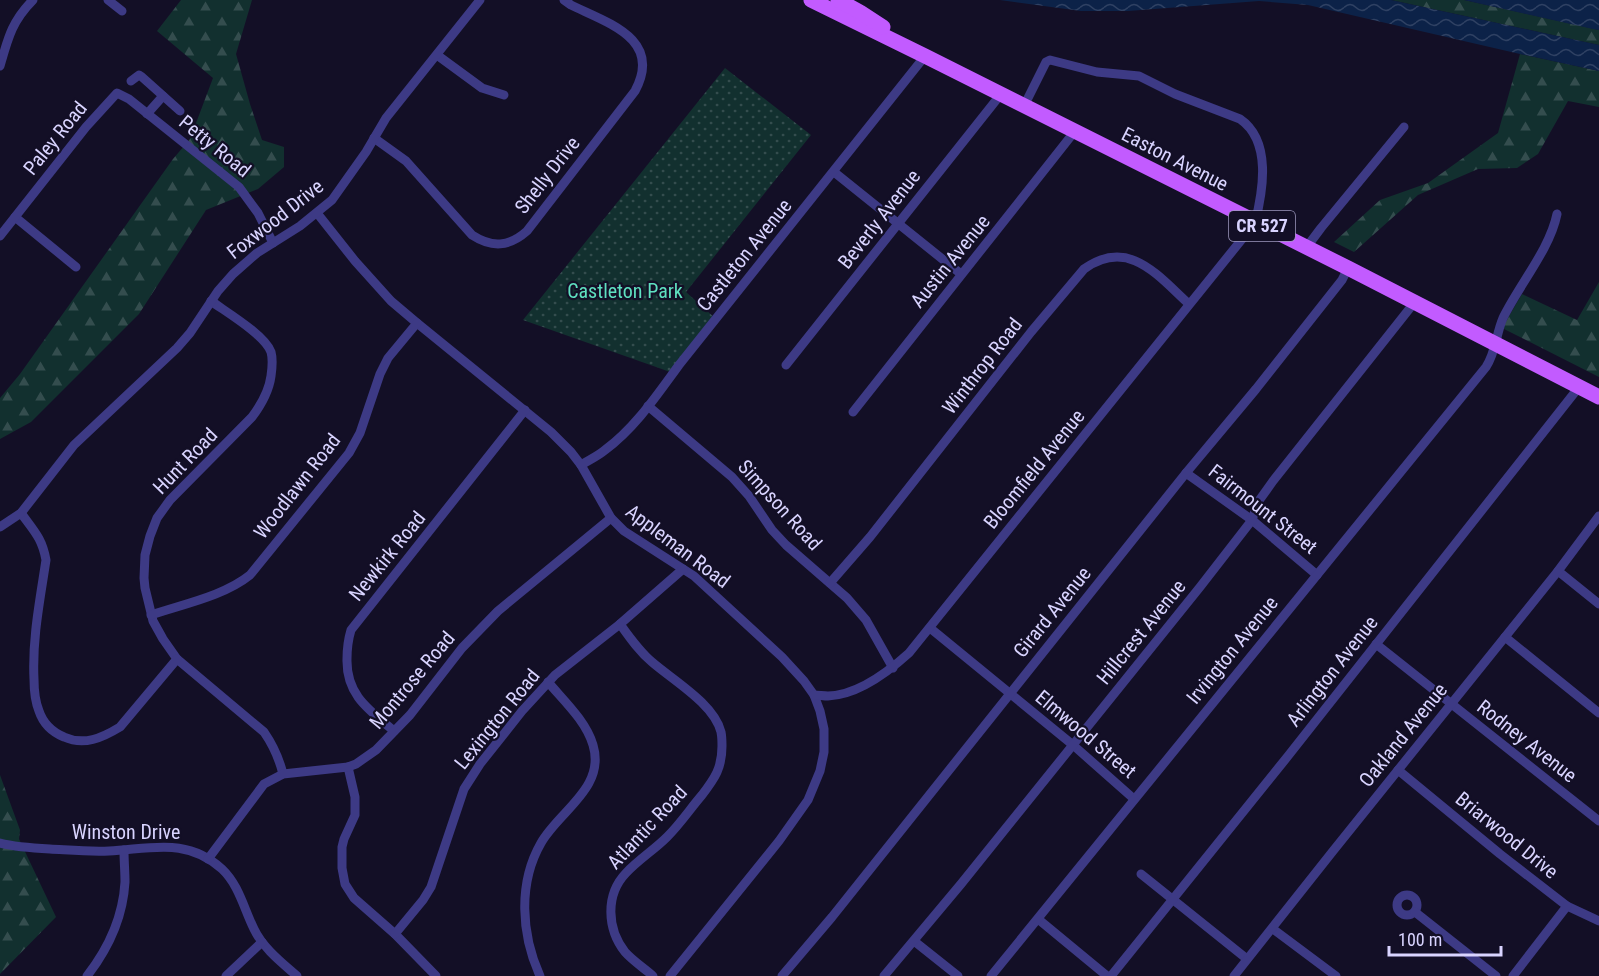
<svg xmlns="http://www.w3.org/2000/svg" width="1599" height="976" font-family="'Roboto Condensed',sans-serif">
<style>
.forest{fill:url(#forest-firs)}
.park{fill:url(#park-dots)}
.water{fill:url(#water-waves)}
.lines{fill:none;stroke-linecap:round;stroke-linejoin:round}
.minor{stroke:#3d3a85;stroke-width:9}
.primary{stroke:#c25bff;stroke-width:15}
.labels{text-anchor:middle;stroke-width:4.5;stroke-linejoin:round;paint-order:stroke}
.shield{fill:#130f26;stroke:#9e99be;stroke-width:1.5}
.shield-label{font-size:18px;font-weight:bold;fill:#d9d4ff}
.street-label{font-size:20px;fill:#d9d4ff;stroke:#130f26}
.park-label{font-size:20px;fill:#5fe0c0;stroke:#130f26}
</style>
<defs>
<pattern id="forest-firs" width="22" height="20" patternUnits="userSpaceOnUse" patternTransform="scale(1.5)"><rect width="22" height="20" fill="#12302f"/><path d="M5 1l3.5 6h-7zM16 11l3.5 6h-7z" fill="#344d4e"/></pattern>
<pattern id="park-dots" width="8" height="8" patternUnits="userSpaceOnUse" patternTransform="scale(1.5)"><rect width="8" height="8" fill="#12302f"/><path d="M2 2h.1M6 6h.1" fill="none" stroke="#344d4e" stroke-width="1.8" stroke-linecap="round"/></pattern>
<pattern id="water-waves" width="16" height="10" patternUnits="userSpaceOnUse" patternTransform="scale(1.5)"><rect width="16" height="10" fill="#0c2248"/><path d="M0 5q4-4 8 0t8 0" fill="none" stroke="#2f4163"/></pattern>
</defs>
<rect width="100%" height="100%" fill="#130f26"/>
<g class="forest">
<path d="M181 0H252L236 54 250 104 262 140 284 147V167L258 189 206 210 139 314 31 422 0 439V398L20 374 173 159 190 139 213 78 157 31Z"/>
<path d="M1391 0H1464L1599 30V45Z"/>
<path d="M1520 54 1599 71V107L1568 101 1538 154 1517 168 1478 169 1418 195 1354 252 1334 242 1380 200 1428 183 1498 133Z"/>
<path d="M1599 282V377L1502 328 1522 294 1577 320Z"/>
<path d="M0 775 20 830 19 839 56 917 0 974Z"/>
</g>
<path class="park" d="M725 68 811 135 686 292 716 319 673 373 523 320Z"/>
<g class="water">
<path d="M1000 0H1391L1599 45V71L1520 54 1308 5 1259 1 1128 11H1081Z"/>
<path d="M1464 0H1599V30L1593 29Z"/>
</g>
<g class="lines">
<g class="minor">
<path d="M108 0 122 11"/>
<path d="M437 55 482 88 504 95"/>
<path d="M0 66C8 38 12 21 33 0"/>
<path d="M131 81 139 75 142 77 180 111"/>
<path d="M147 114 163 96"/>
<path d="M374 138 406 161 472 235C492 248 509 247 527 231L635 91C663 39 608 23 571 5L564 0"/>
<path d="M834 172 961 274"/>
<path d="M317 213 355 261 391 301 417 323 551 432 571 452 581 465 611 518 624 531 694 576 782 657 804 681 814 695 820 711 824 729V752L820 771 808 800 779 841 670 976"/>
<path d="M15 217 76 267"/>
<path d="M0 236 86 127 117 93 129 99 239 187 258 213 273 243"/>
<path d="M1306 248 1321 228 1404 127"/>
<path d="M211 301C226 312 265 335 271 352 273 359 272 369 271 376 269 391 261 405 252 417L170 500 157 518 150 536 145 555 144 578 145 588 153 621 163 639 177 659 264 732C273 745 279 758 283 774"/>
<path d="M786 365 1001 94"/>
<path d="M648 406 732 477 749 496 772 530 786 545 847 598 866 620 893 668"/>
<path d="M853 412 1075 131"/>
<path d="M581 465C589 460 598 456 605 450 635 428 657 395 679 365L925 56"/>
<path d="M1186 473 1252 520 1317 575"/>
<path d="M21 513C34 531 42 538 46 560 40 600 32 639 34 679 34 690 35 701 39 711 43 723 52 732 64 737 84 746 102 738 120 727L177 659"/>
<path d="M0 527 21 513 74 445 177 348 190 333 218 291 233 274 257 253 300 226 332 200 366 152 386 118 480 0"/>
<path d="M1558 571 1599 604"/>
<path d="M830 583 870 537 1031 332 1084 269C1129 237 1158 276 1189 304"/>
<path d="M151 615C183 604 224 596 250 575L349 453 360 433 380 374 388 358 417 323"/>
<path d="M620 624C630 638 639 651 652 662 674 681 714 704 721 732 722 737 722 742 722 746 722 768 715 778 702 795 690 809 680 824 667 837 654 850 638 860 626 873 605 895 607 929 625 952 633 961 644 968 653 976"/>
<path d="M930 628 1073 745 1134 799"/>
<path d="M1505 637 1599 713"/>
<path d="M1376 644 1599 821"/>
<path d="M814 695C818 695 824 696 828 696 858 695 888 672 909 653L1255 223C1263 191 1272 141 1240 119L1175 94 1139 76 1097 72 1050 60 1046 62 1024 106"/>
<path d="M394 731C369 710 346 695 347 659 347 649 348 640 351 630L525 410"/>
<path d="M348 767 355 797V815L344 839 342 847V868L345 884 354 898 395 934 436 976"/>
<path d="M1398 770 1500 854 1567 906 1599 921"/>
<path d="M0 843C16 847 33 848 50 849 69 850 89 852 109 851 151 849 187 837 222 869 239 885 244 909 254 929 263 948 281 962 297 976"/>
<path d="M208 859 264 784 283 774 348 767 356 764 376 750 410 715 462 648 498 611 611 518"/>
<path d="M1141 874 1247 959"/>
<circle cx="1407" cy="905" r="10"/>
<path d="M1415 912 1496 976"/>
<path d="M1038 919 1107 976"/>
<path d="M1273 929 1336 976"/>
<path d="M395 934 423 900 431 887 464 789 480 764 522 711 555 675 620 624 683 569"/>
<path d="M914 941 958 976"/>
<path d="M87 976C108 949 123 917 125 882 125 872 124 861 124 850"/>
<path d="M226 976 262 942"/>
<path d="M540 976C521 934 518 883 541 843 559 811 606 788 593 745 586 721 564 701 548 682"/>
<path d="M782 976 832 917 1186 473 1256 389 1342 280 1348 268"/>
<path d="M884 976 961 884 1200 587 1252 520 1258 502 1273 481 1414 303"/>
<path d="M991 976 1486 367C1496 352 1496 334 1503 318 1519 285 1550 249 1557 214"/>
<path d="M1111 976 1288 756 1579 387"/>
<path d="M1234 976 1333 851 1558 571 1599 516"/>
<path d="M1513 976 1567 906"/>
</g>
<g class="primary">
<path d="M811 0 925 56 1348 268 1599 397"/>
<path d="M838 0 860 12 883 27"/>
</g>
</g>
<g class="labels">
<rect class="shield" x="1229" y="211" width="66" height="30" rx="4.5"/>
<g class="shield-label">
<text x="1262" y="232">CR 527</text>
</g>
<g class="street-label">
<text transform="translate(55 138) rotate(-51)" y="7">Paley Road</text>
<text transform="translate(215 146) rotate(39)" y="7">Petty Road</text>
<text transform="translate(1175 159) rotate(27)" y="7">Easton Avenue</text>
<text transform="translate(547 175) rotate(-52)" y="7">Shelly Drive</text>
<text transform="translate(275 219) rotate(-38)" y="7">Foxwood Drive</text>
<text transform="translate(879 219) rotate(-52)" y="7">Beverly Avenue</text>
<text transform="translate(744 255) rotate(-51)" y="7">Castleton Avenue</text>
<text transform="translate(950 261) rotate(-51)" y="7">Austin Avenue</text>
<text transform="translate(982 366) rotate(-52)" y="7">Winthrop Road</text>
<text transform="translate(185 461) rotate(-46)" y="7">Hunt Road</text>
<text transform="translate(1034 469) rotate(-51)" y="7">Bloomfield Avenue</text>
<text transform="translate(297 486) rotate(-52)" y="7">Woodlawn Road</text>
<text transform="translate(780 505) rotate(48)" y="7">Simpson Road</text>
<text transform="translate(1263 509) rotate(38)" y="7">Fairmount Street</text>
<text transform="translate(678 546) rotate(37)" y="7">Appleman Road</text>
<text transform="translate(387 556) rotate(-51)" y="7">Newkirk Road</text>
<text transform="translate(1052 612) rotate(-51)" y="7">Girard Avenue</text>
<text transform="translate(1141 632) rotate(-51)" y="7">Hillcrest Avenue</text>
<text transform="translate(1232 650) rotate(-51)" y="7">Irvington Avenue</text>
<text transform="translate(1332 671) rotate(-52)" y="7">Arlington Avenue</text>
<text transform="translate(412 680) rotate(-50)" y="7">Montrose Road</text>
<text transform="translate(497 719) rotate(-51)" y="7">Lexington Road</text>
<text transform="translate(1086 734) rotate(40)" y="7">Elmwood Street</text>
<text transform="translate(1403 735) rotate(-51)" y="7">Oakland Avenue</text>
<text transform="translate(1527 741) rotate(38)" y="7">Rodney Avenue</text>
<text transform="translate(647 827) rotate(-47)" y="7">Atlantic Road</text>
<text x="126" y="839">Winston Drive</text>
<text transform="translate(1507 835) rotate(39)" y="7">Briarwood Drive</text>
</g>
<g class="park-label">
<text x="625" y="298">Castleton Park</text>
</g>
</g>
<path d="M1389 946v9h112v-9" fill="none" stroke="#d9d4ff" stroke-width="3"/>
<text x="1398" y="946" font-size="18" fill="#d9d4ff" stroke="#130f26" stroke-width="4.5" paint-order="stroke">100 m</text>
</svg>
